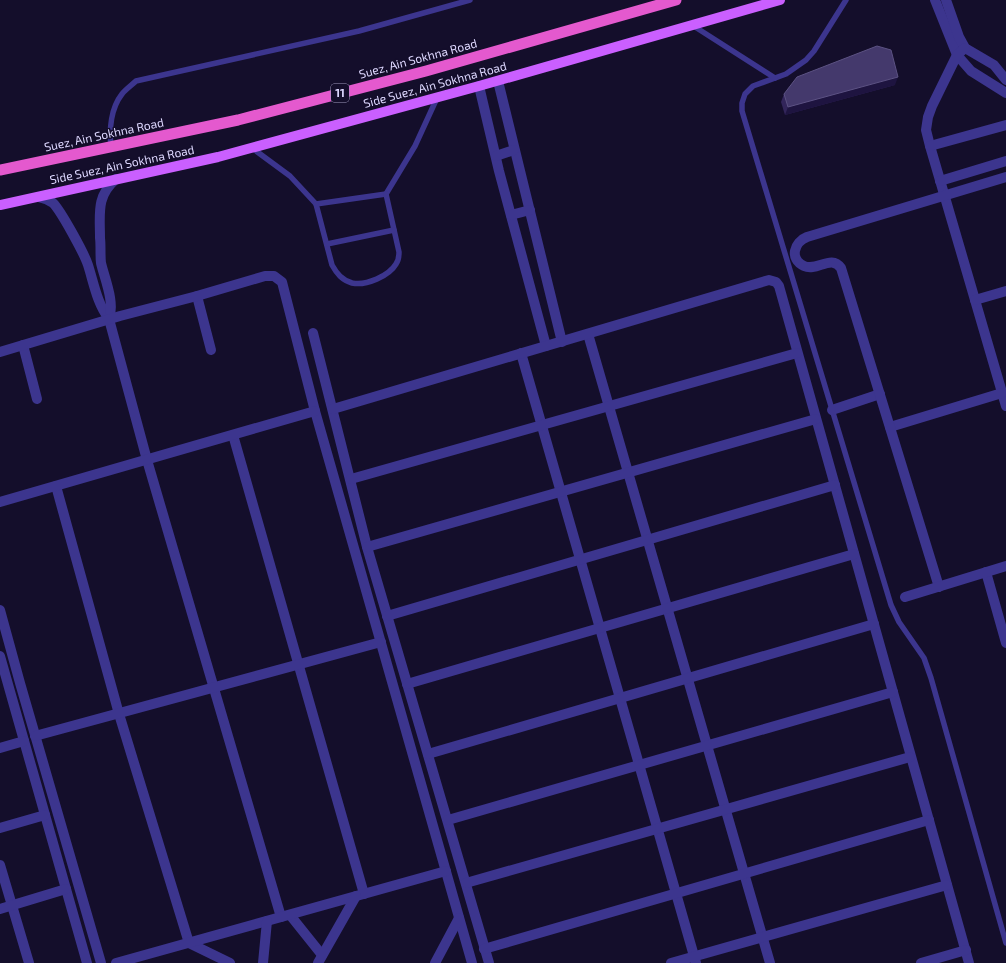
<svg xmlns="http://www.w3.org/2000/svg" width="1006" height="963" font-family="'Exo 2',sans-serif">
<style>
.lines{fill:none;stroke-linecap:round;stroke-linejoin:round}
.service{stroke:#3c358e;stroke-width:5.5}
.minor{stroke:#3c358e;stroke-width:10}
.primary{stroke:#ca5fff;stroke-width:10}
.trunk{stroke:#e459ce;stroke-width:11}
.wall{fill:#32255a}
.shaded-wall{fill:#1e1440}
.building{fill:#44396c;stroke:#5c5283}
.labels{text-anchor:middle;stroke-width:3;stroke-linejoin:round;paint-order:stroke}
.shield{fill:#140e2b;stroke:#a19bbf;stroke-width:1}
.shield-label{font-size:11px;font-weight:bold;fill:#ded8ff}
.street-label{font-size:12px;fill:#ded8ff;stroke:#140e2b}
</style>
<rect width="100%" height="100%" fill="#140e2b"/>
<g class="lines">
<g class="service">
<path d="M846 0 814 51 806 60 786 74 753 86 745 94 742 103V111L891 605 899 622 924 658 931 678 1006 943"/>
<path d="M692 25 775 78"/>
<path d="M111 146C109 129 111 108 122 94 126 89 132 85 136 81L359 31 470 0"/>
<path d="M252 148 290 176 316 204 386 194 415 146 437 98"/>
<path d="M316 204 332 265C337 274 342 280 352 283 366 286 389 276 396 264 399 260 399 256 399 252L386 194"/>
<path d="M327 244 394 230"/>
</g>
<g class="minor">
<path d="M935 0 957 55 971 71 1006 93"/>
<path d="M946 0 959 37 965 48 994 65 1006 80"/>
<path d="M965 48 957 55 932 106 928 117 926 130 930 146 1006 406"/>
<path d="M498 81 562 342"/>
<path d="M479 86 499 171 546 346"/>
<path d="M930 146 1006 125"/>
<path d="M496 156 514 150"/>
<path d="M940 181 1006 161"/>
<path d="M39 197C44 198 49 200 53 203 61 211 84 253 88 265 94 284 97 303 109 319L147 460 281 917"/>
<path d="M511 215 530 210"/>
<path d="M197 296 211 350"/>
<path d="M975 300 1006 291"/>
<path d="M109 319C115 302 105 280 101 263 100 255 101 246 100 238 100 214 96 196 116 179"/>
<path d="M313 333 367 547 489 963"/>
<path d="M588 334 770 963"/>
<path d="M23 345 37 399"/>
<path d="M0 352 120 316 197 296 265 276H274L282 282 315 411 472 963"/>
<path d="M521 353 696 963"/>
<path d="M333 409 769 280 776 282 779 286 969 963"/>
<path d="M832 410 880 394"/>
<path d="M890 427 1002 393"/>
<path d="M233 435 364 894"/>
<path d="M351 479 797 353"/>
<path d="M56 486 119 714 189 943 230 963"/>
<path d="M0 502 315 411"/>
<path d="M367 547 816 419"/>
<path d="M986 572 1006 643"/>
<path d="M939 587 841 268C831 254 817 272 804 266 789 259 794 242 807 237L1006 177"/>
<path d="M905 597 1006 566"/>
<path d="M0 610 20 683 101 963"/>
<path d="M387 616 835 485"/>
<path d="M0 656 87 963"/>
<path d="M407 684 854 554"/>
<path d="M35 736 381 642"/>
<path d="M0 748 24 741"/>
<path d="M428 754 874 624"/>
<path d="M448 820 893 692"/>
<path d="M0 828 45 815"/>
<path d="M0 865 29 963"/>
<path d="M466 883 910 757"/>
<path d="M0 909 66 889"/>
<path d="M290 915 322 955"/>
<path d="M484 949 929 820"/>
<path d="M116 963 446 871"/>
<path d="M263 963 267 921"/>
<path d="M318 963 356 896"/>
<path d="M435 963 459 918"/>
<path d="M671 963 947 885"/>
<path d="M921 963 966 950"/>
</g>
<path class="primary" d="M0 205 218 157 479 86 780 0"/>
<path class="trunk" d="M0 170 238 120 426 71 676 0"/>
</g>
<path class="wall" d="M895 85 785 115 781 102 784 94Z"/>
<path class="shaded-wall" d="M898 77 895 85 785 115 788 107Z"/>
<path class="building" d="M877 46 891 50 898 77 788 107 784 94 797 77Z"/>
<g class="labels">
<rect class="shield" x="331" y="84" width="18" height="18" rx="3"/>
<g class="shield-label">
<text x="340" y="97">11</text>
</g>
<g class="street-label">
<text transform="translate(418 59) rotate(-15)" y="4">Suez, Ain Sokhna Road</text>
<text transform="translate(435 85) rotate(-15)" y="4">Side Suez, Ain Sokhna Road</text>
<text transform="translate(104 135) rotate(-12)" y="4">Suez, Ain Sokhna Road</text>
<text transform="translate(122 165) rotate(-12)" y="4">Side Suez, Ain Sokhna Road</text>
</g>
</g>
</svg>
